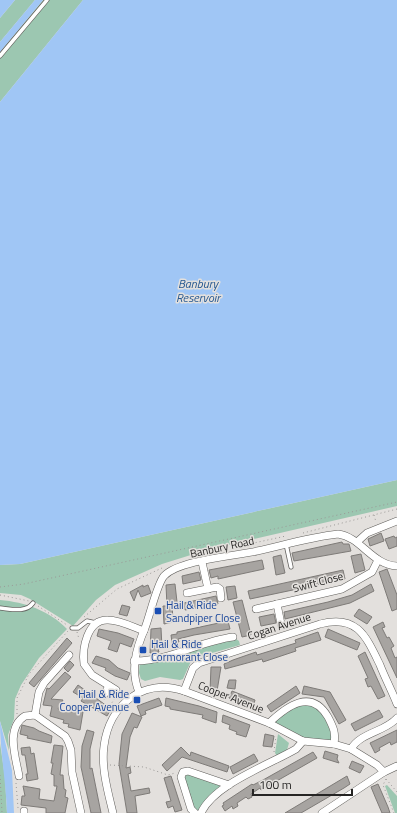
<svg xmlns="http://www.w3.org/2000/svg" width="397" height="813" font-family="'Titillium Web',sans-serif">
<style>
.green{fill:#9cc7b1}
.water{fill:#a0c6f5}
.building{fill:#a7a4a1;stroke:#7e7b78}
.lines{fill:none;stroke-linecap:round;stroke-linejoin:round}
.lane-casing{stroke:#62605d;stroke-width:5}
.street-casing{stroke:#62605d;stroke-width:8}
.path{stroke:#9a9896;stroke-width:1;stroke-dasharray:1 3;stroke-linecap:butt}
.lane{stroke:#fff;stroke-width:3.5}
.street{stroke:#fff;stroke-width:7}
.transit-dot{fill:#1a4fb4;stroke:#e3e0dd;stroke-width:1.5}
.labels{text-anchor:middle;stroke-width:3;stroke-linejoin:round;paint-order:stroke}
.street-label{font-size:11px;fill:#262524;stroke:#e3e0dd}
.transit-label{font-size:11px;fill:#164399;stroke:#e3e0dd;text-anchor:start}
.water-label{font-size:12px;font-style:italic;fill:#265891;stroke:#e3e0dd}
</style>
<rect width="100%" height="100%" fill="#e3e0dd"/>
<g class="green">
<path d="M15 0H35L0 42V18Z"/>
<path d="M43 0H83L0 102V52Z"/>
<path d="M397 480V506L210 549 162 564 115 585 96 600 73 626 30 599 21 595 0 593V565L20 564Z"/>
<path d="M0 600C25 602 50 611 67 629L39 658 21 685 15 699 14 719 8 735 9 751 0 721Z"/>
<path d="M233 637 239 641 240 645 198 657 191 661 183 679 180 680 160 677 145 681 141 679 139 673 140 661Z"/>
<path d="M299 705 316 706 320 709 333 733 334 736 330 741 304 738 276 723V720Z"/>
<path d="M278 734 289 743 287 750 277 756 275 753Z"/>
<path d="M0 743 5 777 7 813H0Z"/>
<path d="M187 774 218 784 220 786 219 790 199 810H194L184 779Z"/>
<path d="M387 785 397 796V813H395L385 786Z"/>
</g>
<g class="water">
<path d="M0 0H15L0 18Z"/>
<path d="M35 0H43L0 52V42Z"/>
<path d="M83 0H397V480L20 564 0 565V102Z"/>
<path d="M0 721 12 770 14 813H7C6 782 0 752 0 721Z"/>
</g>
<g class="building">
<path d="M381 533 384 541 370 546 368 539Z"/>
<path d="M394 536 395 538 397 537V546L389 549 385 539Z"/>
<path d="M342 542 343 544H349L351 551 294 561 292 553Z"/>
<path d="M361 554 365 570 355 573 351 556Z"/>
<path d="M281 555 285 573 276 575 273 557Z"/>
<path d="M262 560 264 569 218 579V576L211 578 209 570Z"/>
<path d="M387 569 397 595V609L392 611 379 572Z"/>
<path d="M343 570 345 579 250 599 248 591Z"/>
<path d="M199 572 201 580 183 584 182 576Z"/>
<path d="M175 584 177 602 172 603 173 622 164 624 163 606H167L166 585Z"/>
<path d="M371 584 374 591 350 603 285 619 284 612 328 602 352 595Z"/>
<path d="M143 585V587L148 585 151 593 141 597 138 590 134 601 130 592Z"/>
<path d="M235 586 237 598 228 600 226 587Z"/>
<path d="M216 596 218 604 185 610 184 603Z"/>
<path d="M242 600 251 635 242 637 233 602Z"/>
<path d="M122 605 130 607 127 616 119 614Z"/>
<path d="M359 609 372 617 367 624 354 616Z"/>
<path d="M274 614 276 623 261 626 259 617Z"/>
<path d="M228 621 230 629 194 635 178 639 179 642 172 643 171 635 177 634V632Z"/>
<path d="M383 622 385 627 382 628 387 638 389 637 394 646 391 648 395 658 397 657V678L373 627Z"/>
<path d="M161 628 162 648 158 649 159 652 150 653 151 629Z"/>
<path d="M99 629 118 633 134 639 131 647 120 643 117 652 108 649 111 641 97 636Z"/>
<path d="M328 629 360 643 357 650 325 637Z"/>
<path d="M318 632 321 640 295 648 296 651 263 662 262 659 225 669 224 664 233 660 256 652 257 655 296 643 295 640Z"/>
<path d="M67 638 72 643 34 687 29 683Z"/>
<path d="M365 652 385 696 378 699 371 686 368 687 365 679 368 678 358 656Z"/>
<path d="M96 656 109 660 118 668 130 673 127 680 115 676 105 670 106 668 92 663Z"/>
<path d="M70 661 74 665 68 672 64 668Z"/>
<path d="M211 667H221L217 691H210Z"/>
<path d="M65 672 71 677 51 699 63 700 58 709 73 712 74 708 83 712 80 730 68 727 69 724 63 723 64 720 50 716 52 706 43 705 47 688 49 689Z"/>
<path d="M229 680H236L235 689 227 688Z"/>
<path d="M78 685 111 709 107 716 81 701 83 698 73 692Z"/>
<path d="M296 686 300 693 271 712 267 706Z"/>
<path d="M304 686 330 692 346 720 339 724 324 697 302 694Z"/>
<path d="M232 691 255 700 253 707 229 698Z"/>
<path d="M159 698 162 705 145 711 146 714 141 716 137 706Z"/>
<path d="M166 698 199 706 217 712 216 723 202 718 203 715 170 709V707L165 706Z"/>
<path d="M379 710 383 717 355 731 351 724Z"/>
<path d="M132 713 142 717 137 728 134 727 130 737 126 768 130 767 131 773 128 774 131 791 149 788 150 793 135 796 137 813H127L119 764 122 734Z"/>
<path d="M223 715 250 725 246 737 236 734 237 732 229 729 230 725 222 722Z"/>
<path d="M22 725 34 728 39 731 52 736 51 743 27 738 28 736 20 734Z"/>
<path d="M87 730 94 732 90 749V769L92 768 101 813H91L81 767 82 746Z"/>
<path d="M397 730V742L391 745 390 742 379 748 380 750 375 753 370 743Z"/>
<path d="M265 734 274 736 272 747 263 746Z"/>
<path d="M54 745 63 746 60 775H63L64 789 66 790 65 797 68 798 65 813H46V808L21 805 22 796H25L23 786 40 789 39 799 54 801 57 786H54V775L51 774 53 763H51Z"/>
<path d="M30 747 31 754 34 753 38 779 27 781 26 774H28L25 755H22L21 748Z"/>
<path d="M181 747 190 756 191 752 229 766 227 772 182 757 167 771 162 765Z"/>
<path d="M325 751 338 755 337 759 339 763 323 758Z"/>
<path d="M313 752 317 758 261 790 260 788 251 794 252 797 248 799 246 797 237 803 238 806 233 809 232 806 225 811 222 806 224 805 223 803 252 784 253 785 263 780Z"/>
<path d="M254 754 258 761 233 774 230 767Z"/>
<path d="M352 761 364 766 360 773 349 768Z"/>
<path d="M171 776 182 810 175 812 173 806 168 808 166 802 171 801 164 778Z"/>
<path d="M347 776 350 784 344 788 301 813H285Z"/>
<path d="M378 784 388 807 390 813H382L376 799 371 787Z"/>
</g>
<g class="lines">
<g class="lane-casing">
<g id="lane">
<path d="M0 56 47 0"/>
<path d="M286 544 291 567"/>
<path d="M0 608C11 609 26 613 33 603"/>
<path d="M72 628H78L87 621 96 623"/>
</g>
</g>
<g class="street-casing">
<g id="street">
<path d="M357 542 367 533 397 521"/>
<path d="M202 562 208 589"/>
<path d="M187 593 217 587 220 589 221 598"/>
<path d="M277 604 281 624"/>
<path d="M256 609 342 589 372 572 378 560"/>
<path d="M134 661C167 662 200 641 233 637"/>
<path d="M116 690 92 675 84 664C82 649 87 619 108 620 120 620 133 627 144 631"/>
<path d="M184 691 193 668 199 663 320 624C357 614 366 636 380 665 385 678 392 691 397 704"/>
<path d="M139 692C130 670 136 649 145 628 150 615 157 584 164 576 179 560 235 556 257 551 284 545 311 537 338 534 361 537 372 565 397 566"/>
<path d="M104 695 109 686"/>
<path d="M35 715 39 692 44 683 69 655"/>
<path d="M269 723C287 706 311 688 328 717 333 727 336 732 334 744"/>
<path d="M351 749C361 732 385 732 397 718"/>
<path d="M19 776C16 758 5 728 25 716L35 715 65 736 68 741 71 750 72 772 81 813"/>
<path d="M24 813V811"/>
<path d="M113 813C108 792 101 768 104 746 109 705 143 677 184 691L269 723 303 741 334 744 351 749 377 765 384 772"/>
<path d="M195 813 191 809 181 777 183 772 188 771 229 785"/>
<path d="M201 813C214 784 269 765 296 749L303 741"/>
<path d="M322 813 384 772 397 766"/>
</g>
</g>
<g class="path">
<path d="M374 515 376 522"/>
<path d="M303 533 397 509"/>
<path d="M240 546 286 536"/>
<path d="M0 587 24 584 397 502"/>
<path d="M0 595 29 601"/>
<path d="M38 606 67 625"/>
<path d="M84 617 117 589 162 568"/>
<path d="M77 632 79 639"/>
<path d="M113 705 111 704 116 697"/>
<path d="M17 714V698L29 674 68 631"/>
<path d="M274 752 276 736"/>
<path d="M110 765 144 767 168 775 175 773"/>
<path d="M0 775 2 813"/>
<path d="M386 779 383 785 394 813"/>
<path d="M386 779 397 792"/>
<path d="M16 783 18 808"/>
</g>
<use href="#lane" class="lane"/>
<use href="#street" class="street"/>
</g>
<g class="transit-dot">
<rect x="154" y="607" width="8" height="8" rx="2"/>
<rect x="139" y="646" width="8" height="8" rx="2"/>
<rect x="133" y="696" width="8" height="8" rx="2"/>
</g>
<g class="labels">
<g class="street-label">
<text transform="translate(222 547) rotate(-12)" y="4">Banbury Road</text>
<text transform="translate(318 582) rotate(-15)" y="4">Swift Close</text>
<text transform="translate(279 626) rotate(-18)" y="4">Cogan Avenue</text>
<text transform="translate(231 697) rotate(21)" y="4">Cooper Avenue</text>
</g>
<g class="transit-label">
<text x="166" y="609">Hail &amp; Ride<tspan x="166" dy="13">Sandpiper Close</tspan></text>
<text x="151" y="648">Hail &amp; Ride<tspan x="151" dy="13">Cormorant Close</tspan></text>
<text x="129" y="698" text-anchor="end">Hail &amp; Ride<tspan x="129" dy="13">Cooper Avenue</tspan></text>
</g>
<g class="water-label">
<text x="198" y="288">Banbury<tspan x="198" dy="14">Reservoir</tspan></text>
</g>
</g>
<path d="M253 789v6h99v-6" fill="none" stroke="#262524" stroke-width="2"/>
<text x="259" y="789" font-size="12" fill="#262524" stroke="#e3e0dd" stroke-width="3" paint-order="stroke">100 m</text>
</svg>
